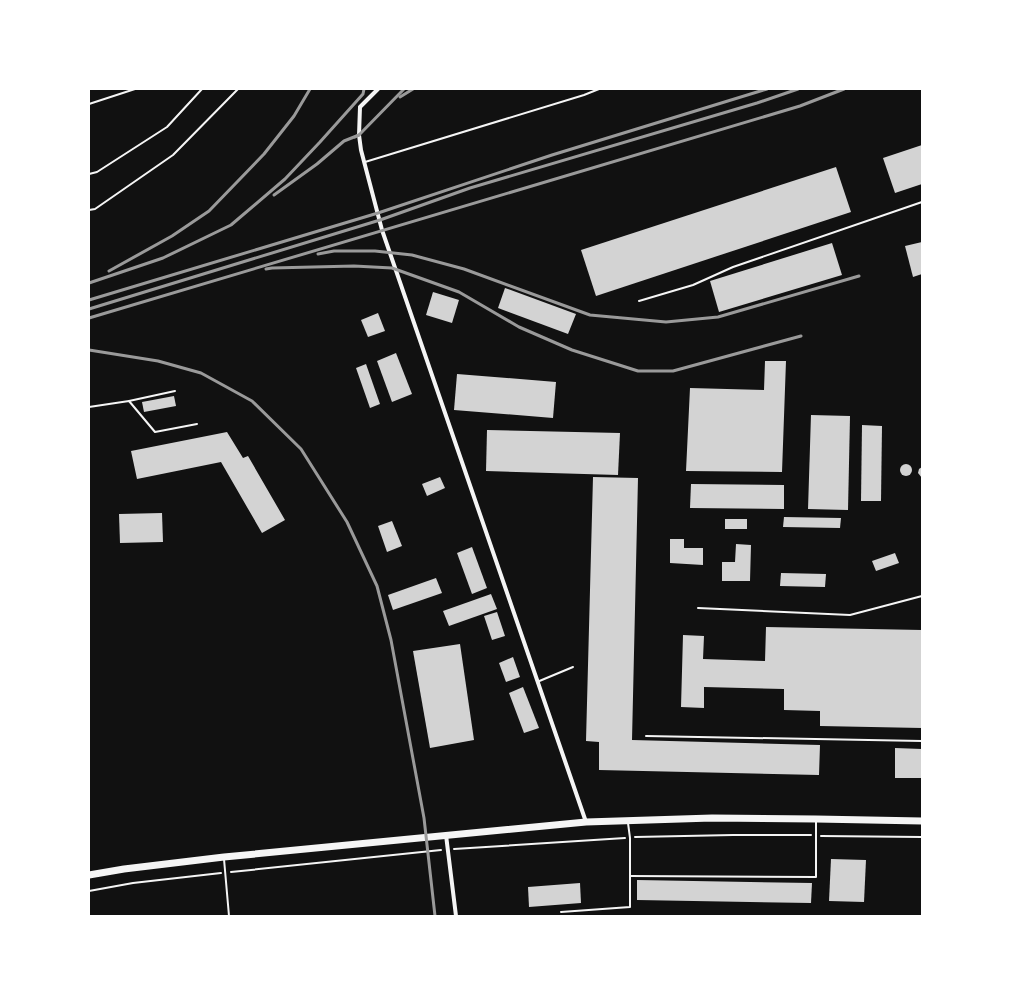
<svg xmlns="http://www.w3.org/2000/svg" width="1011" height="1005" font-family="Manrope,sans-serif">
<style>
.building{fill:#d3d3d3}
.lines{fill:none;stroke-linecap:round;stroke-linejoin:round}
.path{stroke:#f5f5f5;stroke-width:2}
.service{stroke:#f5f5f5;stroke-width:2}
.minor{stroke:#f5f5f5;stroke-width:4}
.primary{stroke:#f5f5f5;stroke-width:7}
.rail{stroke:#9a9a9a;stroke-width:3}
</style>
<rect width="100%" height="100%" fill="#111"/>
<g class="building">
<path d="M922 145V184L895 193 883 158Z"/>
<path d="M836 167 851 212 596 296 581 250Z"/>
<path d="M922 242V274L913 277 905 246Z"/>
<path d="M832 243 842 275 719 312 710 281Z"/>
<path d="M505 288 576 314 568 334 498 308Z"/>
<path d="M433 292 459 300 452 323 426 315Z"/>
<path d="M378 313 385 331 368 337 361 320Z"/>
<path d="M396 353 412 394 392 402 377 361Z"/>
<path d="M765 361H786L782 472 686 471 690 388 764 390Z"/>
<path d="M366 364 380 404 370 408 356 368Z"/>
<path d="M457 374 556 382 553 418 454 410Z"/>
<path d="M174 396 176 406 144 412 142 402Z"/>
<path d="M811 415 850 416 848 510 808 509Z"/>
<path d="M862 425 882 426 881 501H861Z"/>
<path d="M487 430 620 433 618 475 486 471Z"/>
<path d="M227 432 243 458 248 456 285 520 262 533 221 462 137 479 131 451Z"/>
<circle cx="906" cy="470" r="6"/>
<path d="M922 467V478L918 473 919 469Z"/>
<path d="M440 477 445 488 427 496 422 484Z"/>
<path d="M593 477 638 478 632 740 820 745 819 775 599 770V742L586 741Z"/>
<path d="M691 484 784 485V509L690 508Z"/>
<path d="M162 513 163 542 120 543 119 514Z"/>
<path d="M784 517 841 518 840 528 783 527Z"/>
<rect x="725" y="519" width="22" height="10"/>
<path d="M392 521 402 546 387 552 378 526Z"/>
<path d="M670 539H684V548H703V565L670 563Z"/>
<path d="M736 544 751 545 750 581H722V562H735Z"/>
<path d="M472 547 487 588 472 594 457 553Z"/>
<path d="M895 553 899 563 876 571 872 561Z"/>
<path d="M781 573 826 574 825 587 780 586Z"/>
<path d="M436 578 442 593 393 610 388 595Z"/>
<path d="M491 594 497 609 449 626 443 611Z"/>
<path d="M497 612 505 636 492 640 484 616Z"/>
<path d="M766 627 922 630V728L820 726V711L784 710V689L704 687V708L681 707 683 635 704 636 703 659 765 661Z"/>
<path d="M460 644 474 740 430 748 413 651Z"/>
<path d="M513 657 520 677 506 682 499 663Z"/>
<path d="M523 687 539 728 524 733 509 693Z"/>
<path d="M895 748 922 749V778H895Z"/>
<path d="M831 859 866 860 864 902 829 901Z"/>
<path d="M637 880 812 883 811 903 637 900Z"/>
<path d="M580 883 581 903 529 907 528 887Z"/>
</g>
<g class="lines">
<g class="path">
<path d="M821 836 922 837"/>
<path d="M635 837 733 835H811"/>
<path d="M454 849 625 838"/>
<path d="M231 872 441 850"/>
<path d="M89 891 133 883 221 873"/>
</g>
<g class="service">
<path d="M89 104 135 89"/>
<path d="M365 162 584 95 599 89"/>
<path d="M89 174 97 172 167 127 202 89"/>
<path d="M89 210 95 209 173 155 238 89"/>
<path d="M639 301 693 285 733 267 922 202"/>
<path d="M129 401 175 391"/>
<path d="M89 407 129 401 155 432 197 424"/>
<path d="M698 608 850 615 922 596"/>
<path d="M537 682 573 667"/>
<path d="M646 736 922 741"/>
<path d="M224 859 229 916"/>
<path d="M630 876 816 877V820"/>
<path d="M561 912 630 907V838L628 823"/>
</g>
<g class="minor">
<path d="M378 89 360 107 359 135 361 150 382 230 586 822"/>
<path d="M446 835 456 916"/>
</g>
<path class="primary" d="M89 875 124 869 224 857 586 822 712 818 816 819 922 821"/>
<g class="rail">
<path d="M400 97 413 89"/>
<path d="M355 137 359 135 404 89"/>
<path d="M274 195 317 164 344 141 359 135"/>
<path d="M318 254 334 251H375L412 255 464 269 590 315 666 322 718 317 859 276"/>
<path d="M266 269 272 268 354 266 392 268 459 292 519 327 572 350 638 371H673L801 336"/>
<path d="M109 271 172 236 209 211 264 154 294 116 310 89"/>
<path d="M89 283 163 258 231 225 285 179 320 142 363 94 364 89"/>
<path d="M89 300 378 213 552 155 767 89"/>
<path d="M89 309 380 220 470 188 757 103 798 89"/>
<path d="M89 318 800 106 844 89"/>
<path d="M89 350 158 361 201 373 252 401 301 449 347 522 377 586 391 640 424 818 435 916"/>
</g>
</g>
<rect width="1011" height="1005" fill="none" stroke="#ffffff" stroke-width="180"/>
</svg>
